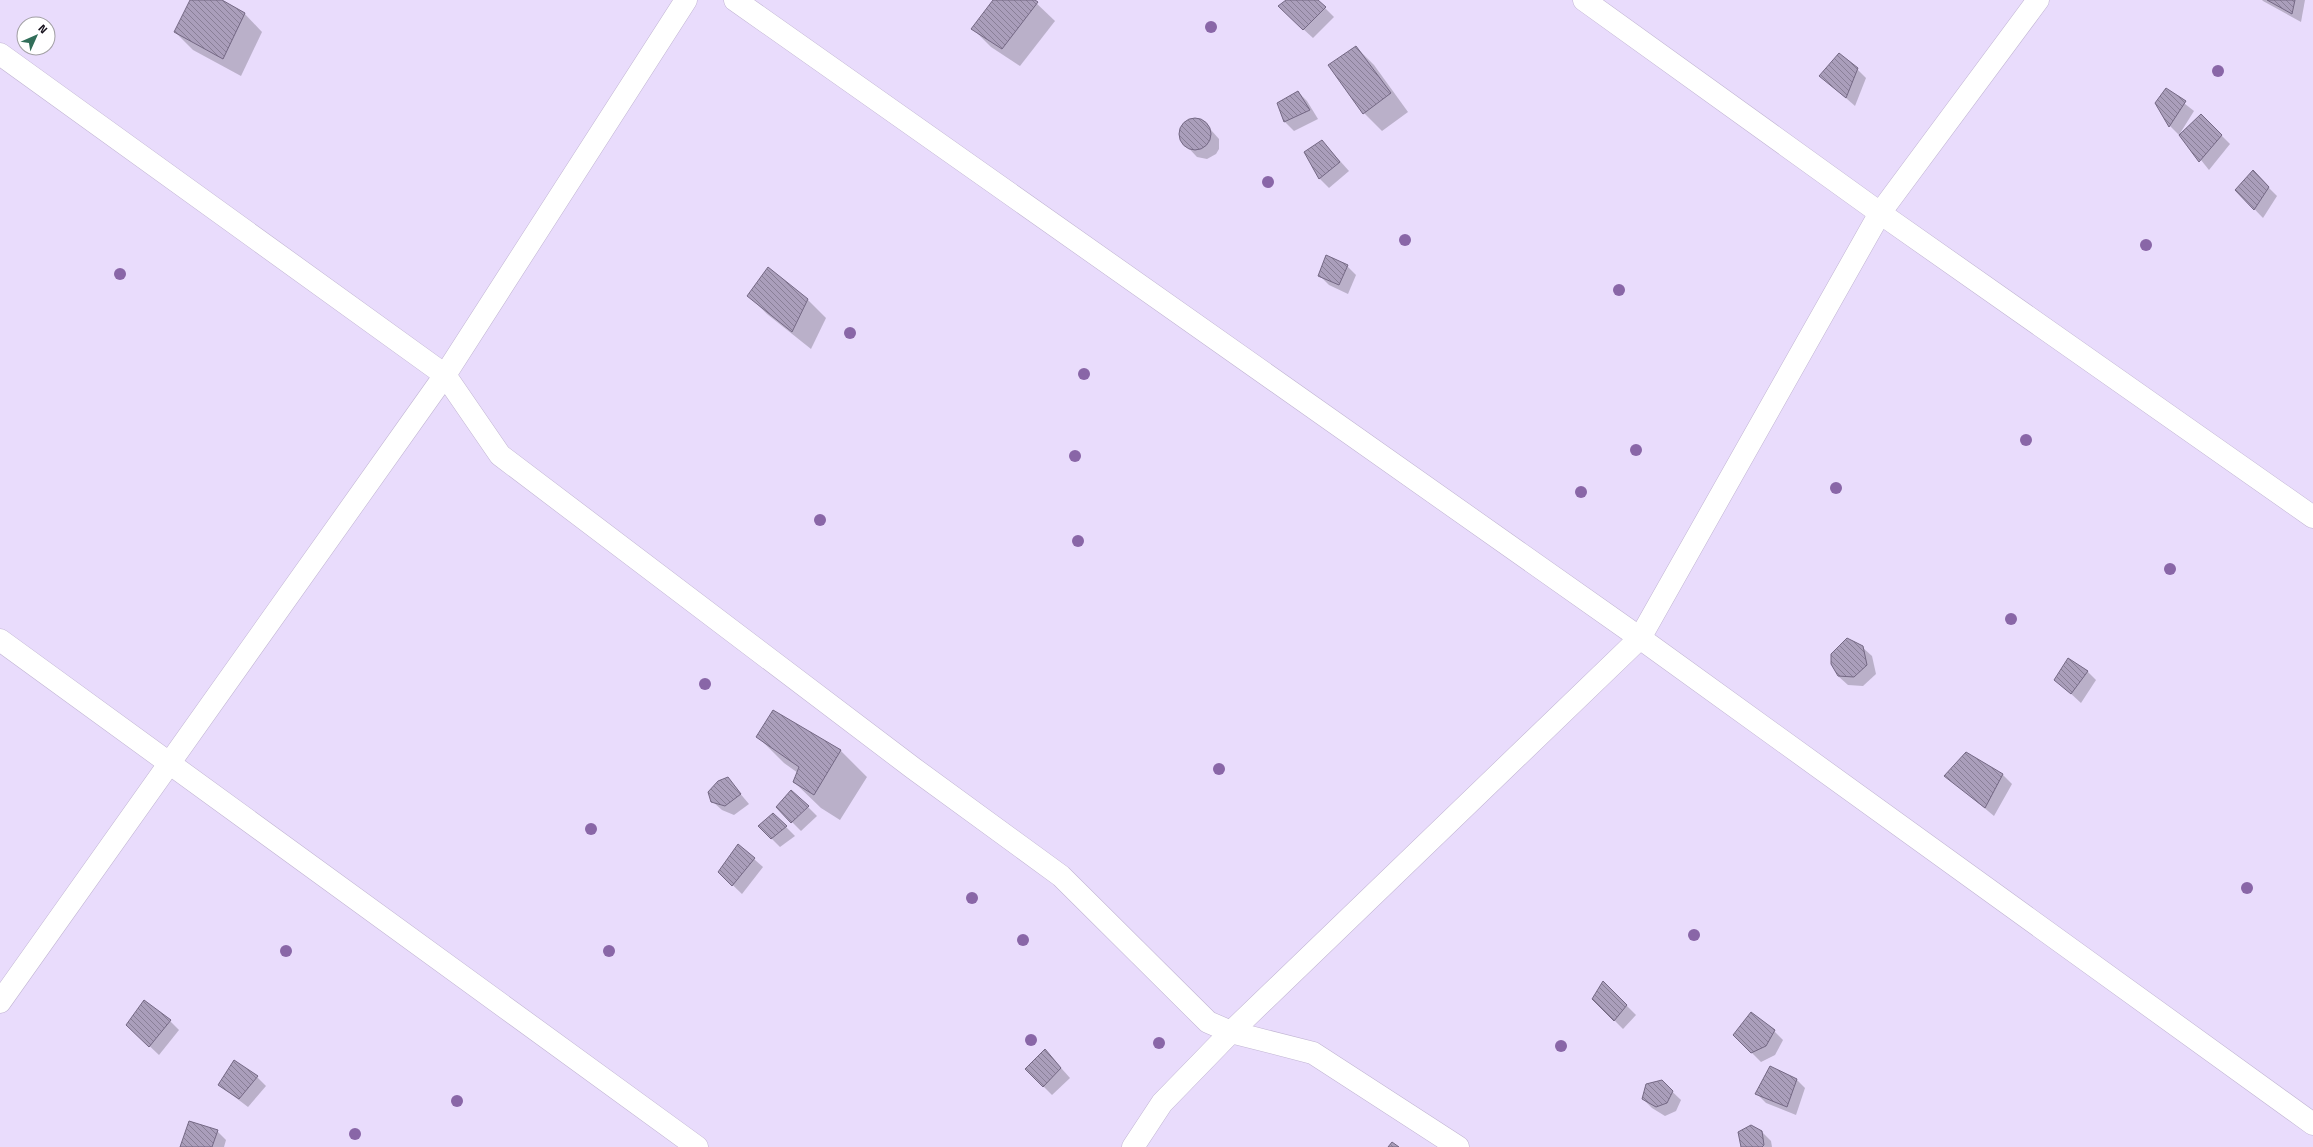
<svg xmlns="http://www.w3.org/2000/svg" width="2313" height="1147" font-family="'Titillium Web',sans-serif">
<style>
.shadow{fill:#0003}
.building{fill:url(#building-back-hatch);stroke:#746884}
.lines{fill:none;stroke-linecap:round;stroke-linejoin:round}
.minor-casing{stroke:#c0b4d2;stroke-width:23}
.minor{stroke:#fff;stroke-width:22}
.tree{fill:#8966a7}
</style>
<defs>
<pattern id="building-back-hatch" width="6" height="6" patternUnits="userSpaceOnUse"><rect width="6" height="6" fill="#aa9ebb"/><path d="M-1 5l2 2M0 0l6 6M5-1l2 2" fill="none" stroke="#897f97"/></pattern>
</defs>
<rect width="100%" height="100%" fill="#e9dcfc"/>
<g class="shadow">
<path d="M191 0H220L244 13 262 32 241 76 193 50 175 32Z"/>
<path d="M995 0H1033L1055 21 1020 66 991 47 973 29Z"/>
<path d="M1288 0H1317L1334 17 1313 38 1288 15Z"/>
<path d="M2262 0H2305L2301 22 2263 1Z"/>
<path d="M1356 47 1374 65 1408 112 1382 131 1364 113Z"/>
<path d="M1857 69 1866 78 1855 106 1821 76Z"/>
<path d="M2166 89 2194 111 2179 135 2170 126 2156 103Z"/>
<path d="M1298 92 1307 101 1318 119 1294 131 1285 122 1278 103Z"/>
<path d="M2201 115 2230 144 2209 170 2181 135Z"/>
<path d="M1194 119 1203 121 1219 139V149L1216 154 1207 159 1197 157 1181 140 1179 131 1185 123Z"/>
<path d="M1322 141 1349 171 1329 188 1320 179 1305 152Z"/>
<path d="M2262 181 2277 196 2263 218 2236 190Z"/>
<path d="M1347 266 1356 275 1348 294 1329 285 1320 276Z"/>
<path d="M768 269 808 300 826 318 811 349 767 314 749 296Z"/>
<path d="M1862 647 1872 656 1876 674 1863 686 1848 685 1838 676Z"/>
<path d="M2087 671 2096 680 2081 703 2055 679Z"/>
<path d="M773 711 841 751 867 777 840 820 821 808 794 782 798 773 784 763 758 737Z"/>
<path d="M1966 753 2003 775 2012 784 1994 816 1946 776Z"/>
<path d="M727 778 749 804 734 815 722 810 712 801Z"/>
<path d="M808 807 817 816 801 831 792 822Z"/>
<path d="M773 814 795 836 780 847 759 826Z"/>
<path d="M754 859 763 867 742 894 719 872Z"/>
<path d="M1604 983 1636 1015 1623 1029 1593 999Z"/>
<path d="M170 1021 179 1030 159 1055 127 1025Z"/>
<path d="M1774 1031 1783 1040 1775 1055 1761 1062 1734 1035Z"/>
<path d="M1045 1050 1070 1078 1052 1095 1043 1086Z"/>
<path d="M257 1077 266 1086 248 1107 219 1085Z"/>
<path d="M1796 1079 1805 1088 1796 1115 1766 1103 1757 1094Z"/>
<path d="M1662 1082 1681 1100 1676 1111 1665 1116 1652 1108 1643 1099Z"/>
<path d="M217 1131 226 1140 224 1147H181Z"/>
<path d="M1762 1132 1771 1141 1772 1147H1742Z"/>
</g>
<g class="building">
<path d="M190 0H222L245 13 223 59 174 32Z"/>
<path d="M993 0H1035L1038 2 1002 49 971 29Z"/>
<path d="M1286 0H1318L1326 7 1303 30 1278 6Z"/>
<path d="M2267 0H2295L2292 14Z"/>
<path d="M1356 46 1391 93 1363 114 1328 65Z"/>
<path d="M1839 53 1858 68 1846 98 1819 76Z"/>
<path d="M2166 88 2186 101 2169 127 2155 103Z"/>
<path d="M1298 91 1310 110 1284 122 1277 103Z"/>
<path d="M2201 114 2222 135 2199 162 2179 135Z"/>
<circle cx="1195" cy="134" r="16"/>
<path d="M1322 140 1340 162 1319 179 1304 152Z"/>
<path d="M2253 170 2269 187 2254 210 2235 190Z"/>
<path d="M1326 255 1348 265 1339 285 1318 276Z"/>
<path d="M768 267 808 299 792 332 747 296Z"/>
<path d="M1847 638 1863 646 1867 665 1854 677 1838 676 1831 664V654Z"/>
<path d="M2068 658 2088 671 2071 694 2054 680Z"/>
<path d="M773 710 841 750 814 795 793 782 799 767 756 737Z"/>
<path d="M1966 752 2003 774 1985 808 1944 776Z"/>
<path d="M728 777 741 794 725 806 711 802 708 792 718 781Z"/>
<path d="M791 790 809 806 791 823 776 807Z"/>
<path d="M773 813 787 826 771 839 758 826Z"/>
<path d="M738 844 755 858 732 886 718 872Z"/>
<path d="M1603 981 1627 1005 1614 1021 1592 999Z"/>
<path d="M144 1000 171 1020 149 1047 126 1025Z"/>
<path d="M1751 1012 1775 1030 1766 1046 1751 1053 1733 1035Z"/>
<path d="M1045 1049 1061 1068 1043 1087 1025 1069Z"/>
<path d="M234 1060 258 1076 239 1099 218 1085Z"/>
<path d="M1770 1066 1797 1079 1787 1107 1755 1094Z"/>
<path d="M1662 1080 1673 1091 1667 1103 1656 1107 1642 1099 1646 1084Z"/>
<path d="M189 1121 218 1130 212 1147H180Z"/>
<path d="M1751 1125 1762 1131 1764 1145 1762 1147H1741L1738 1132Z"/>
<path d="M1392 1142 1399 1147H1388Z"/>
</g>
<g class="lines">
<g class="minor-casing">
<g id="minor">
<path d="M735 0 1640 638 2313 1124"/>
<path d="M1584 0 1880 213 2313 517"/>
<path d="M0 54 445 375 500 455 913 768 1061 876 1208 1022 1231 1032 1313 1053 1458 1147"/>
<path d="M0 640 697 1147"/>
<path d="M0 1002 445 375 686 0"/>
<path d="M1133 1147 1162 1103 1231 1032 1640 638 1880 213 2038 0"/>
</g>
</g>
<use href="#minor" class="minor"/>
</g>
<g class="tree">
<circle cx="1211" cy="27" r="6"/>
<circle cx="2218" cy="71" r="6"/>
<circle cx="1268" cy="182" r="6"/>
<circle cx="1405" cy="240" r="6"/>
<circle cx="2146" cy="245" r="6"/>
<circle cx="120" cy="274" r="6"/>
<circle cx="1619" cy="290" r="6"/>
<circle cx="850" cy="333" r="6"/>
<circle cx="1084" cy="374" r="6"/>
<circle cx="2026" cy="440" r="6"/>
<circle cx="1636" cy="450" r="6"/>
<circle cx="1075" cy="456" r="6"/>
<circle cx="1836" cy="488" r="6"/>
<circle cx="1581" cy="492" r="6"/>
<circle cx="820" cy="520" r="6"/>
<circle cx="1078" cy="541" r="6"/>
<circle cx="2170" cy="569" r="6"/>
<circle cx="2011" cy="619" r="6"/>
<circle cx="705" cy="684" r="6"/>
<circle cx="1219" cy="769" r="6"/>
<circle cx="591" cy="829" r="6"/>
<circle cx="2247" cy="888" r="6"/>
<circle cx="972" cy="898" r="6"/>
<circle cx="1694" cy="935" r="6"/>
<circle cx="1023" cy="940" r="6"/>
<circle cx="286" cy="951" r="6"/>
<circle cx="609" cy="951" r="6"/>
<circle cx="1031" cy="1040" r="6"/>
<circle cx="1159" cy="1043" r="6"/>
<circle cx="1561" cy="1046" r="6"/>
<circle cx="457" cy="1101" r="6"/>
<circle cx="355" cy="1134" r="6"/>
</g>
<g transform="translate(36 36) rotate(45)"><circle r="19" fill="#ffffff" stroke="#a19fa3"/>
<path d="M0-3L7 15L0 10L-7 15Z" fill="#316e59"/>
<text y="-6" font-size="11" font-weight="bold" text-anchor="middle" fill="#140f1a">N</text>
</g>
</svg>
